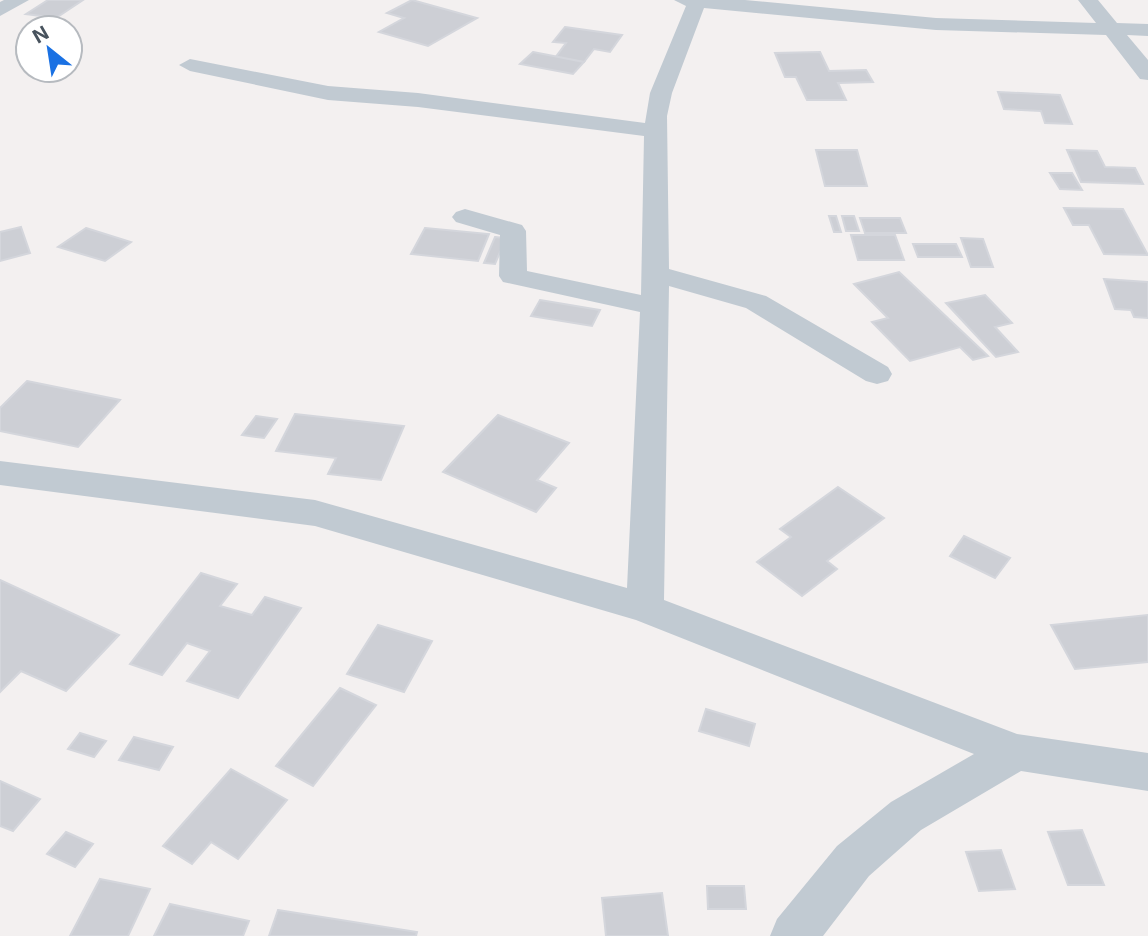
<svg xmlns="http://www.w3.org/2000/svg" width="1148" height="936" font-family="Inter,sans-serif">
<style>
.building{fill:#cdcfd5;stroke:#d4d6dc;stroke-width:2}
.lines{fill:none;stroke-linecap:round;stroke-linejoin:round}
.street{fill:#c1cad2;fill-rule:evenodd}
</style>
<rect width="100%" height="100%" fill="#f3f0f0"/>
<g class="building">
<path d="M48 0H83L56 18 26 14Z"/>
<path d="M412 0 477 18 428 46 379 32 404 18 387 13Z"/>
<path d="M565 27 622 35 610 52 594 49 584 62 555 58 566 43 553 42Z"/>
<path d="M533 52 584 62 573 74 520 64Z"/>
<path d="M820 52 829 71 866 70 873 82 838 83 846 100H807L796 77H785L775 53Z"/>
<path d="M998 92 1060 95 1072 124 1045 123 1041 111 1004 109Z"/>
<path d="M816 150H857L867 186H825Z"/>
<path d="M1067 150 1097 151 1105 167 1135 168 1143 184 1081 182Z"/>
<path d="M1050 173H1072L1082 190 1060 189Z"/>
<path d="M1064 208 1123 209 1148 255 1104 254 1089 225H1073Z"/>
<path d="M829 216H836L841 232H834Z"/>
<path d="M842 216H854L859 231H846Z"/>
<path d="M860 218H900L906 233H865Z"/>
<path d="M21 227 30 253 0 261V232Z"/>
<path d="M86 228 131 242 105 261 58 247Z"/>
<path d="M425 228 489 234 478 261 411 254Z"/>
<path d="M851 235H895L904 260H858Z"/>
<path d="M495 237 506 238 495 264 484 263Z"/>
<path d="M961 238 983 239 993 267H971Z"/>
<path d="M913 244H956L962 257H918Z"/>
<path d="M899 272 988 356 973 360 960 347 910 361 872 322 888 318 854 284Z"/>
<path d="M1104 279 1148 282V318L1134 317 1131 310 1115 309Z"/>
<path d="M985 295 1012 323 995 327 1018 352 996 357 946 303Z"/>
<path d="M540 300 600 310 592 326 531 316Z"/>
<path d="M27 381 120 400 78 447 0 431V408Z"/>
<path d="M295 414 404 426 381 480 328 474 336 458 276 451Z"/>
<path d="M498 415 569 443 537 480 556 488 536 512 443 472Z"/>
<path d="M256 416 277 419 264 438 242 435Z"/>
<path d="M838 487 884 518 827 561 837 569 802 596 757 562 791 537 780 529Z"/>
<path d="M964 536 1010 558 995 578 950 556Z"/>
<path d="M201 573 237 584 220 606 252 615 265 597 301 608 238 698 187 681 210 651 187 643 162 675 130 664Z"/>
<path d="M0 580 119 635 66 691 21 671 0 692Z"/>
<path d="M1148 615V662L1075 669 1051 625Z"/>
<path d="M378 625 432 641 404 692 347 674Z"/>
<path d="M340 688 376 705 313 786 276 766Z"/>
<path d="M706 709 755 724 749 746 699 731Z"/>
<path d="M80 733 106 741 94 757 68 749Z"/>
<path d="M134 737 173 747 159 770 119 760Z"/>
<path d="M231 769 287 800 238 859 211 842 192 864 163 846Z"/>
<path d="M0 781 40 799 13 831 0 826Z"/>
<path d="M1082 830 1104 885H1068L1048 832Z"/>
<path d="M66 832 93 844 75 867 47 854Z"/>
<path d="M1001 850 1015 889 979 891 966 852Z"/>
<path d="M100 879 150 889 128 936H70Z"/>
<path d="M707 886H744L746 909H708Z"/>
<path d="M662 893 668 936H606L602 898Z"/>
<path d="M170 904 249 921 243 936H154Z"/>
<path d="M278 910 417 932 416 936H269Z"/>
</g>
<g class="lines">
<g class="street">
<path d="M4 0H29L0 16V2Z"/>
<path d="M674 0H745L936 18 1096 23 1078 0H1098L1117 23 1148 24V36L1127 35 1148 60V80L1140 79 1106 35 936 30 704 8 672 93 667 116 669 269 766 296 888 367 892 374 888 381 877 384 866 381 746 308 669 286 664 600 1017 734 1148 753V791L1021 771 921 830 869 876 823 936H770L777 919 837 846 891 802 974 754 636 620 315 526 0 485V461L315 500 627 588 640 312 503 282 499 276 500 235 456 222 452 217 456 212 465 209 522 225 526 231 527 271 641 295 644 136 418 107 328 100 190 71 179 65 190 59 328 86 418 93 645 123 650 93 686 6Z"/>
</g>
</g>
<g transform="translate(49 49) rotate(330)"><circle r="33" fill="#ffffff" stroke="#b6babf" stroke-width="2"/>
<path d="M0-5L12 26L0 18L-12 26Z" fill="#1a71e3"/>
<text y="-10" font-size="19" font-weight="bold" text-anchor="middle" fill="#48535e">N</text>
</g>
</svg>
